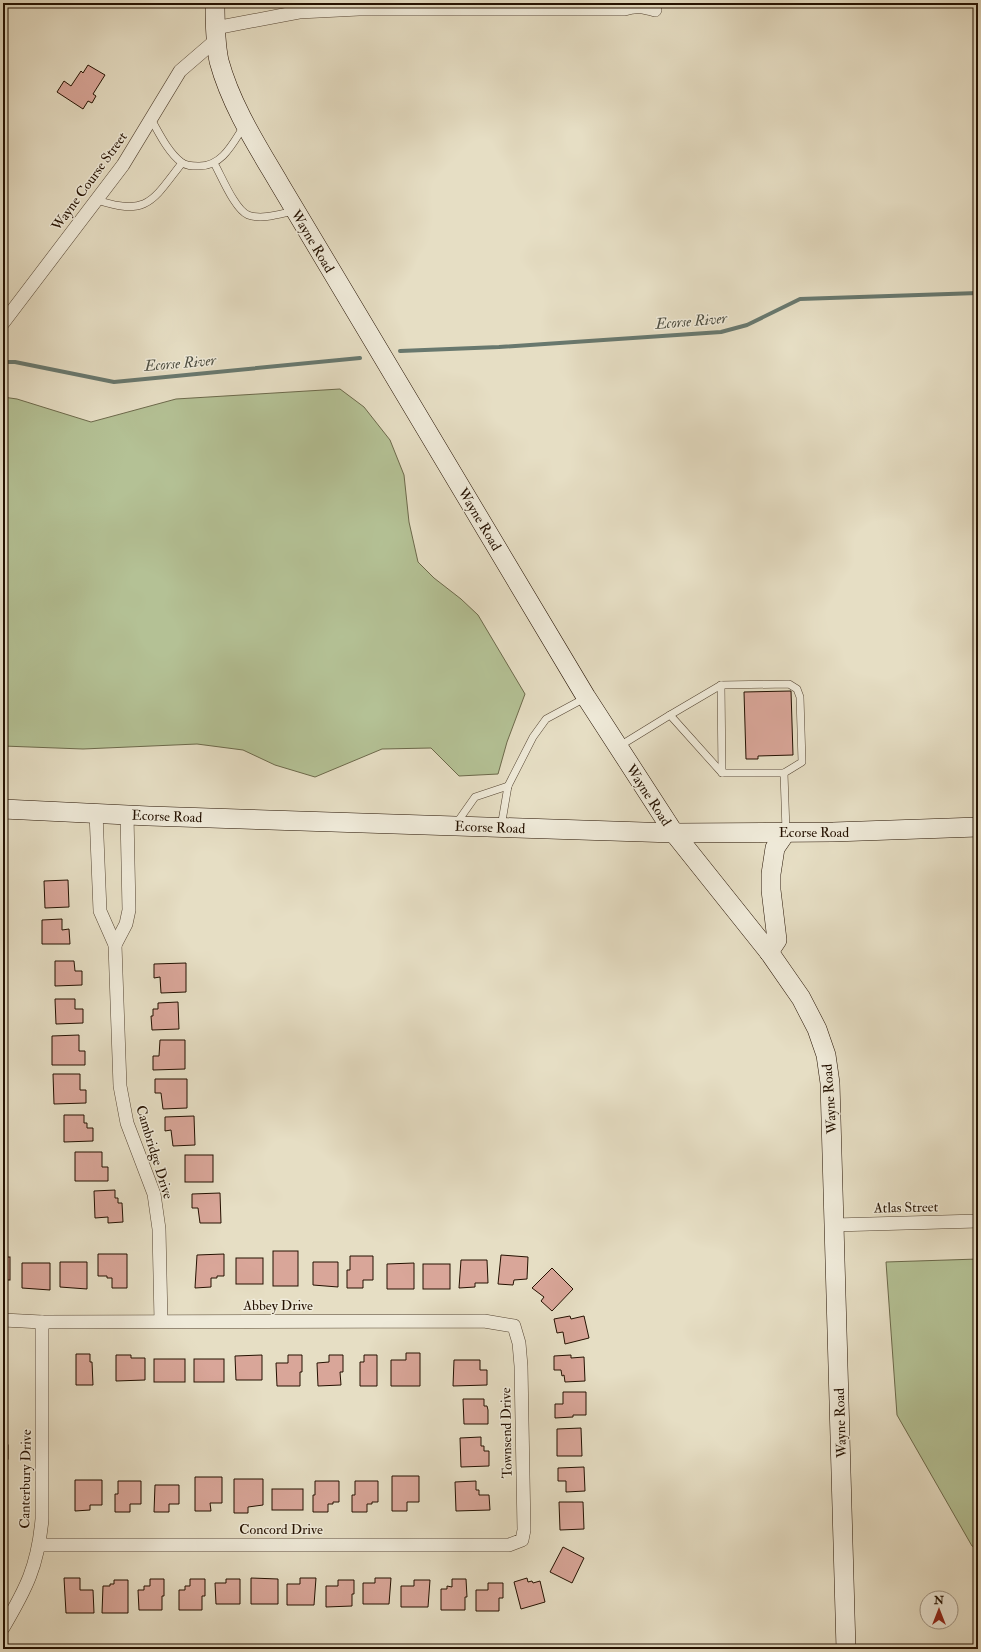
<svg xmlns="http://www.w3.org/2000/svg" width="981" height="1652" font-family="'IM FELL Double Pica',serif">
<style>
.green{fill:#b4c195;stroke:#6c694b}
.lines{fill:none;stroke-linecap:round;stroke-linejoin:round}
.stream{stroke:#68786e;stroke-width:4}
.building{fill:#d9a699;stroke:#241101}
.lane-casing{stroke:#544432;stroke-width:8}
.street-casing{stroke:#544432;stroke-width:14}
.secondary-casing{stroke:#241101;stroke-width:20}
.lane{stroke:#efead9;stroke-width:7}
.street{stroke:#efead9;stroke-width:13}
.secondary{stroke:#efead9;stroke-width:19}
.labels{text-anchor:middle;stroke-width:3;stroke-linejoin:round;paint-order:stroke}
.street-label{font-size:14px;fill:#241101;stroke:#efead9}
.water-label{font-size:15px;font-style:italic;fill:#4c4d40;stroke:#efead9}
</style>
<rect width="100%" height="100%" fill="#e6dec4"/>
<filter id="stains"><feTurbulence type="fractalNoise" baseFrequency=".005" numOctaves="4"/><feColorMatrix values="0 0 0 0 .2 0 0 0 0 .09 0 0 0 0 .02 0 0 0 .5 -.17"/></filter>
<radialGradient id="worn" r=".72"><stop offset=".6" stop-color="#630" stop-opacity="0"/><stop offset="1" stop-color="#630" stop-opacity=".3"/></radialGradient>
<g class="green">
<path d="M340 389 364 407 390 440 404 475 409 522 418 562 434 578 461 599 478 615 525 694 507 742 498 774 459 776 431 748 382 749 315 777 275 765 243 750 197 744 83 749 3 746V397L17 399 91 422 176 399Z"/>
<path d="M978 1259V1549L972 1546 897 1415 886 1262Z"/>
</g>
<g class="lines">
<g class="stream">
<path d="M400 351 499 347 721 332 747 325 800 299 978 293"/>
<path d="M3 362H15L114 382 360 358"/>
</g>
</g>
<g class="building">
<path d="M88 65 105 75 93 94 96 96 92 103 88 101 83 109 57 92 64 81 71 86 81 71 83 73Z"/>
<path d="M791 691 793 755 758 756V759H746L744 692Z"/>
<path d="M68 880 69 907 45 908 44 881Z"/>
<path d="M62 919V930L69 929 70 944H42V920Z"/>
<path d="M55 961H74L75 971H82V985L55 986Z"/>
<path d="M186 963V992L161 993 160 977 154 978V964Z"/>
<path d="M55 999H75V1009H83V1023L56 1024Z"/>
<path d="M178 1002 179 1029 152 1030 151 1016H153V1009H158V1003Z"/>
<path d="M79 1035V1051H85V1065H52V1036Z"/>
<path d="M160 1040H185V1069L153 1070V1056H159Z"/>
<path d="M53 1074H80V1090H86V1103L54 1104Z"/>
<path d="M155 1079H187V1108L163 1109 161 1093H155Z"/>
<path d="M64 1115H84V1123H87V1128H93V1141L64 1142Z"/>
<path d="M194 1116 195 1145 173 1146 171 1130 165 1131V1117Z"/>
<path d="M75 1152H102V1167H108V1181H75Z"/>
<rect x="185" y="1155" width="28" height="27"/>
<path d="M115 1190V1198H118V1203H122L123 1222 108 1223V1217L95 1218 94 1191Z"/>
<path d="M220 1193 221 1223H200L198 1208H192V1194Z"/>
<rect x="273" y="1251" width="25" height="35"/>
<path d="M98 1254H127V1288H112V1278H107V1276H98Z"/>
<path d="M224 1254V1276H217V1278H211V1287L195 1288 197 1255Z"/>
<path d="M501 1255 528 1257 527 1279 514 1280 513 1285 498 1284Z"/>
<path d="M350 1256H373V1280H363V1288H347V1270H350Z"/>
<rect x="3" y="1257" width="7" height="23"/>
<rect x="236" y="1258" width="27" height="26"/>
<path d="M461 1260H487L488 1283H475V1287L459 1288Z"/>
<path d="M60 1262H87V1289L60 1287Z"/>
<path d="M313 1262H338V1287L313 1285Z"/>
<path d="M22 1263H50V1290L22 1288Z"/>
<path d="M414 1263V1289H387V1264Z"/>
<rect x="423" y="1264" width="27" height="25"/>
<path d="M552 1268 573 1289 552 1311 541 1301 544 1297 532 1288Z"/>
<path d="M570 1316 571 1319 584 1316 589 1338 565 1344 563 1332 557 1333 554 1319Z"/>
<rect x="3" y="1352" width="4" height="15"/>
<path d="M406 1353H420V1386H391V1360H406Z"/>
<path d="M76 1354H90V1362H92L93 1385H76Z"/>
<path d="M116 1355H131V1358H145V1380L116 1381Z"/>
<path d="M262 1355V1380H236L235 1356Z"/>
<path d="M288 1355H302V1372H300V1386H277L276 1363H288Z"/>
<path d="M329 1355H343V1372H340L341 1385 318 1386 317 1363 329 1362Z"/>
<path d="M364 1355H377V1386H360V1362H364Z"/>
<path d="M571 1355V1358L584 1357 585 1381 565 1382 564 1375 562 1376 561 1370H554V1356Z"/>
<rect x="154" y="1359" width="31" height="23"/>
<rect x="194" y="1359" width="30" height="23"/>
<path d="M454 1360H480V1370H487V1385L453 1386Z"/>
<path d="M3 1392H5V1406H7L6 1421H3Z"/>
<path d="M563 1392H586V1415H573V1417L555 1418V1404H563Z"/>
<path d="M463 1399H484V1406H487L488 1410V1424H464Z"/>
<path d="M581 1428 582 1456H557V1429Z"/>
<path d="M481 1437V1446H484V1451H489V1466L461 1467 460 1438Z"/>
<rect x="3" y="1445" width="5" height="14"/>
<path d="M584 1467 585 1491 566 1492V1481H558V1468Z"/>
<path d="M392 1476H419V1502H407V1511H392Z"/>
<path d="M195 1477H222V1503H210L211 1511H195Z"/>
<path d="M234 1479H263V1505L248 1507V1513H234Z"/>
<path d="M75 1480H102V1505H90V1510L75 1511Z"/>
<path d="M118 1481H141V1504H130V1512H115V1494H118Z"/>
<path d="M315 1481H339V1502H333V1504H328V1512H313V1495H315Z"/>
<path d="M355 1481H378V1502H372V1504H367V1512H352V1495H355Z"/>
<path d="M476 1481V1490H479V1495H489L490 1510 456 1511 455 1482Z"/>
<rect x="3" y="1483" width="4" height="14"/>
<path d="M155 1485H179V1504H169V1512H154Z"/>
<rect x="272" y="1489" width="31" height="21"/>
<path d="M559 1502H583L584 1529 560 1530Z"/>
<path d="M3 1524H7L6 1538 3 1537Z"/>
<path d="M563 1547 584 1558 572 1583 550 1572Z"/>
<path d="M64 1578H80V1590H93L94 1613H66Z"/>
<path d="M251 1578 278 1579V1604H251Z"/>
<path d="M300 1578H316L314 1605H287V1584H300Z"/>
<path d="M375 1578H391L389 1604H363V1583H375Z"/>
<path d="M527 1578 528 1582 532 1581 533 1583 540 1581 545 1602 521 1609 514 1582Z"/>
<path d="M150 1579H164V1596H162V1610H139L138 1590H144V1586H150Z"/>
<path d="M190 1579H205V1596H202V1610H179V1590H185V1586H190Z"/>
<path d="M226 1579H240V1604H216L215 1583H226Z"/>
<path d="M452 1579H466L467 1597H465V1610H441V1589H447V1586L452 1587Z"/>
<path d="M114 1580H128V1613H102L103 1586H110V1584H114Z"/>
<path d="M338 1580H354V1594H352V1606L326 1607V1586H338Z"/>
<path d="M414 1580H430L428 1607H401V1586H414Z"/>
<path d="M488 1583H503V1598H499V1611H476V1590H488Z"/>
</g>
<g class="lines">
<g class="lane-casing">
<g id="lane">
<path d="M151 119C159 133 168 152 181 162 186 166 192 166 198 166 222 167 233 143 244 126"/>
<path d="M214 163C221 175 235 210 248 215 262 220 280 214 294 211"/>
<path d="M97 200C148 217 153 200 182 163"/>
<path d="M721 685 722 773"/>
<path d="M670 715 721 685 789 684 797 689 800 697 802 762 784 773"/>
<path d="M618 747 670 715 722 773H784L786 831"/>
<path d="M456 824 475 797 508 786"/>
<path d="M501 827 508 786 533 737 546 719 585 698"/>
</g>
</g>
<g class="street-casing">
<g id="street">
<path d="M215 28 299 12 359 9H625C636 5 644 7 655 10"/>
<path d="M3 323 123 165 180 71 216 40"/>
<path d="M96 813 100 911 115 945 120 1086 127 1123 154 1194 159 1229 161 1321"/>
<path d="M115 945 126 924 129 910 127 815"/>
<path d="M834 1225 978 1221"/>
<path d="M3 1320 42 1322 484 1321 514 1326 519 1343 521 1366 524 1530 522 1540 509 1545H40"/>
<path d="M3 1628C26 1589 38 1566 42 1519V1322"/>
</g>
</g>
<g class="secondary-casing">
<g id="secondary">
<path d="M215 3C215 22 215 42 219 61 231 105 256 144 279 183L586 697 674 833 769 952 801 998 817 1029 826 1055 830 1083 846 1649"/>
<path d="M3 809 149 816 674 833 833 832 978 827"/>
<path d="M769 952 777 940 771 890V874L775 848 786 832"/>
</g>
</g>
<use href="#lane" class="lane"/>
<use href="#street" class="street"/>
<use href="#secondary" class="secondary"/>
</g>
<g class="labels">
<g class="street-label">
<text transform="translate(89 181) rotate(-54)" y="5">Wayne Course Street</text>
<text transform="translate(313 241) rotate(59)" y="5">Wayne Road</text>
<text transform="translate(480 519) rotate(59)" y="5">Wayne Road</text>
<text transform="translate(649 795) rotate(57)" y="5">Wayne Road</text>
<text transform="translate(167 816) rotate(2)" y="5">Ecorse Road</text>
<text transform="translate(490 827) rotate(2)" y="5">Ecorse Road</text>
<text x="814" y="837">Ecorse Road</text>
<text transform="translate(829 1099) rotate(-94)" y="5">Wayne Road</text>
<text transform="translate(155 1152) rotate(73)" y="5">Cambridge Drive</text>
<text transform="translate(906 1207) rotate(-1)" y="5">Atlas Street</text>
<text x="278" y="1310">Abbey Drive</text>
<text transform="translate(840 1423) rotate(-92)" y="5">Wayne Road</text>
<text transform="translate(506 1433) rotate(-91)" y="5">Townsend Drive</text>
<text transform="translate(25 1479) rotate(-89)" y="5">Canterbury Drive</text>
<text x="281" y="1534">Concord Drive</text>
</g>
<g class="water-label">
<text transform="translate(691 321) rotate(-5)" y="5">Ecorse River</text>
<text transform="translate(180 363) rotate(-5)" y="5">Ecorse River</text>
</g>
</g>
<rect width="981" height="1652" fill="none" stroke="#e6dec4" stroke-width="16"/>
<rect x="4" y="4" width="973" height="1644" fill="none" stroke="#241101" stroke-width="2"/>
<rect x="8" y="8" width="965" height="1636" fill="none" stroke="#241101"/>
<g transform="translate(939 1610)"><circle r="19" fill="#efead9" stroke="#9e9383"/>
<path d="M0-3L7 15L0 10L-7 15Z" fill="#8f2418"/>
<text y="-6" font-size="11" font-weight="bold" text-anchor="middle" fill="#241101">N</text>
</g>
<rect width="100%" height="100%" filter="url(#stains)"/>
<rect width="100%" height="100%" fill="url(#worn)"/>
</svg>
